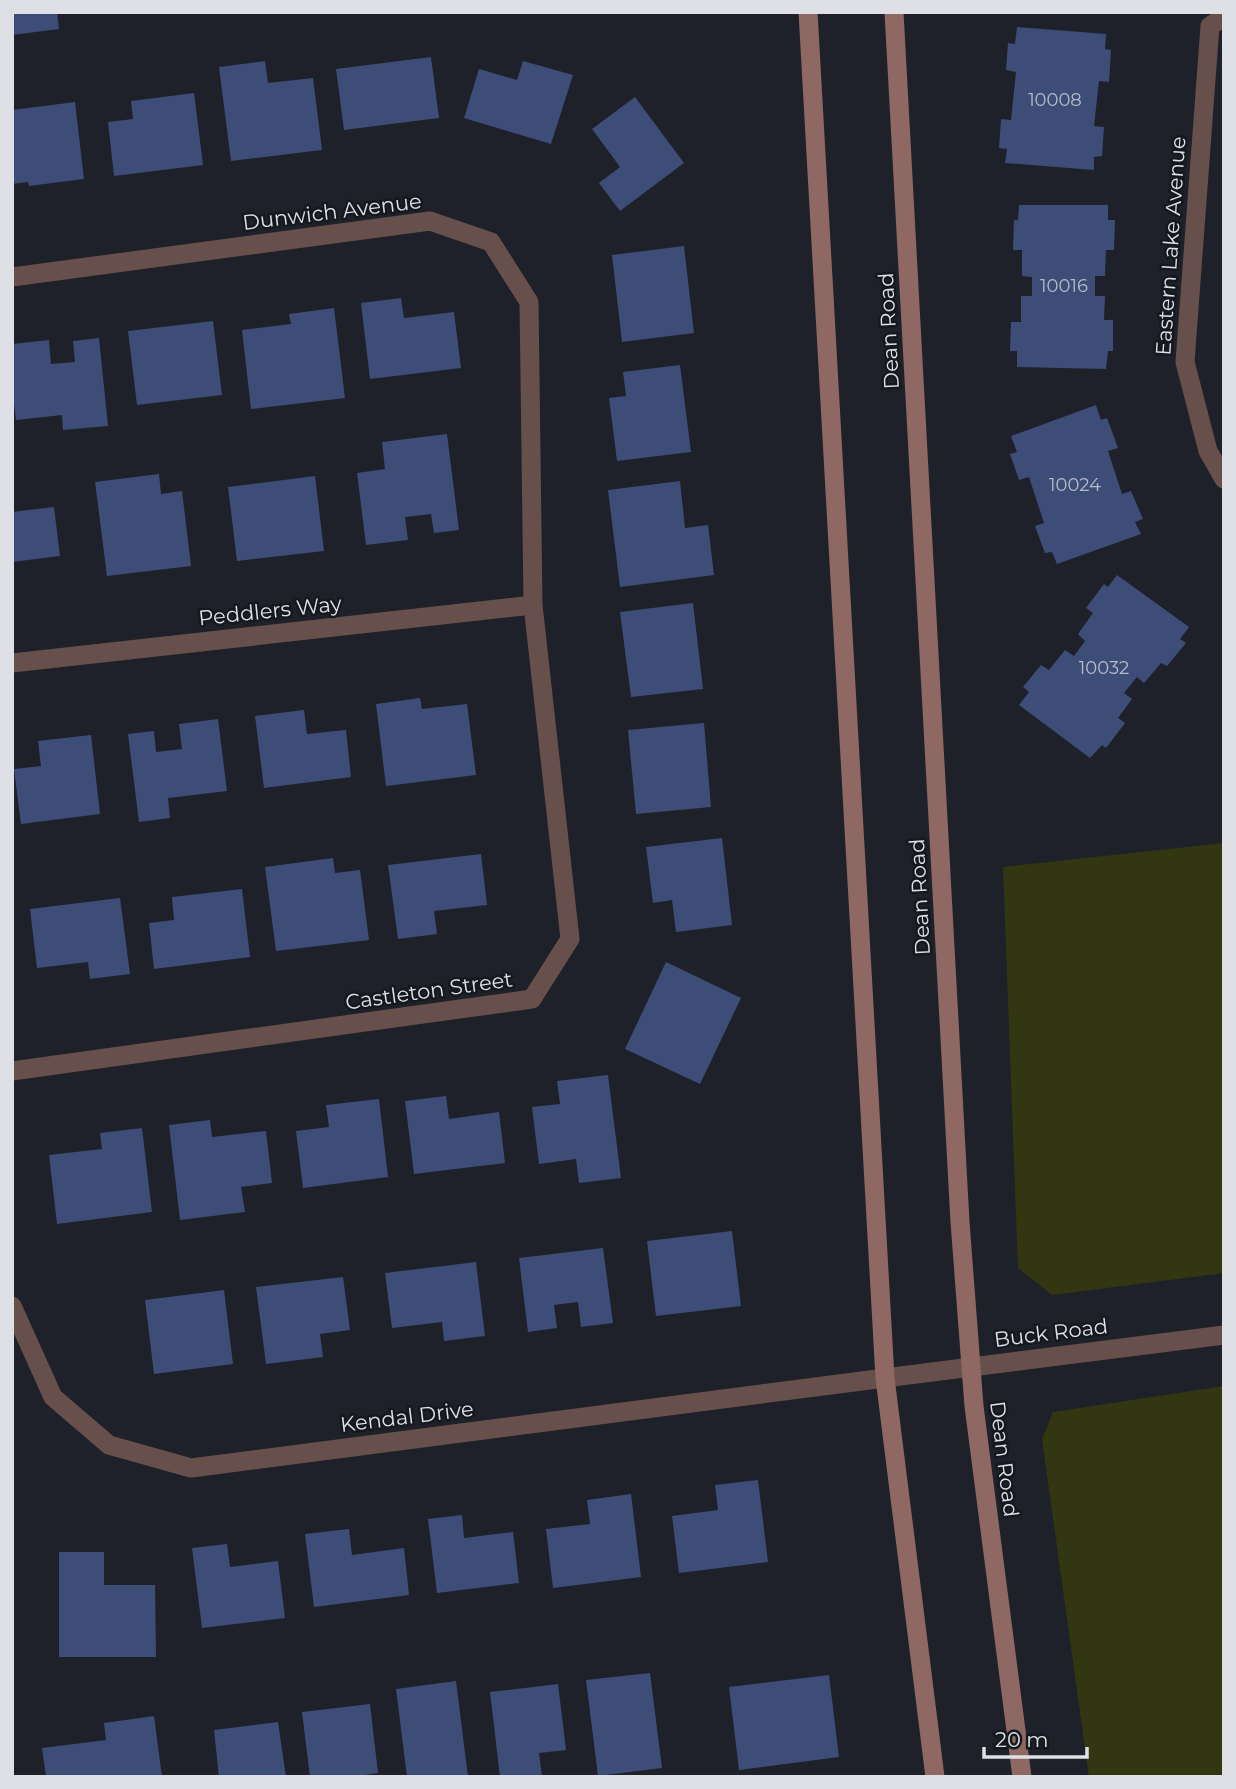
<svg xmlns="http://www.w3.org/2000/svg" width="1236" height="1789" font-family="Montserrat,sans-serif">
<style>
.green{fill:#323711}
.building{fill:#3d4d78}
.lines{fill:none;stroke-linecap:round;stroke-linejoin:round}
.minor{stroke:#674f4b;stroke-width:19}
.tertiary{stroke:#674f4b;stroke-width:19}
.secondary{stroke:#8f6863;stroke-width:19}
.labels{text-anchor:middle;stroke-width:5;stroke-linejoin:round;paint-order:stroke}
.number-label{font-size:18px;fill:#b6bbca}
.street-label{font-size:21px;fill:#dee0e5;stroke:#14181f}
</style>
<rect width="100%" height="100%" fill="#1e2129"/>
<g class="green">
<path d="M1224 843V1273L1052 1295 1018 1268 1003 867Z"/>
<path d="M1224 1386V1777H1089L1042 1439 1053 1412Z"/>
</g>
<g class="building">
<path d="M12 12H57L59 29 12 35Z"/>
<path d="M1017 27 1106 34 1105 49 1111 50 1109 82 1099 81 1094 126 1104 127 1102 156 1094 157V170L1005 163 1007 149 999 148 1001 119 1011 120 1016 72 1006 70 1008 43 1015 44Z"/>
<path d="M431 57 439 118 344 130 336 69Z"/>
<path d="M265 61 268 83 313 78 322 150 231 161 219 67Z"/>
<path d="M523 61 573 75 551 144 464 118 479 69 517 80Z"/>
<path d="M194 93 203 165 114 176 108 122 133 119 131 101Z"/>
<path d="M635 97 684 163 620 211 599 183 620 167 592 129Z"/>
<path d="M75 102 84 179 29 186 28 182 12 184V110Z"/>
<path d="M1019 205H1108V220H1115L1114 250H1106L1105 276H1095V296H1105L1104 320H1113V351H1108L1106 369 1017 367V351H1010L1011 322H1021V296H1032V277L1022 276V250H1013L1014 220H1018Z"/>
<path d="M684 246 694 333 622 342 612 255Z"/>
<path d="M401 298 404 318 454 312 461 368 370 379 361 303Z"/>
<path d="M334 308 345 398 251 409 242 330 291 324 289 314Z"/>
<path d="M213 321 222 395 137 405 128 331Z"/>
<path d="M99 338 108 426 63 430 62 415 16 420 12 387V344L49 340 51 364 75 362 73 341Z"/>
<path d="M680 365 691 452 617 461 609 398 626 396 623 372Z"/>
<path d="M1096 405 1101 420 1107 418 1118 448 1108 451 1122 494 1131 491 1143 519 1135 522 1141 534 1057 564 1052 552 1045 553 1035 526 1044 523 1029 477 1019 480 1010 454 1017 452 1011 436Z"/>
<path d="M447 434 459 530 434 533 431 514 405 517 408 540 366 545 357 473 385 469 382 442Z"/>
<path d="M159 474 161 494 182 491 191 566 107 576 95 482Z"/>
<path d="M315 476 324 551 237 561 228 487Z"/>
<path d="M680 481 685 528 708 525 714 575 620 587 608 490Z"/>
<path d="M54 507 60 556 12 562V512Z"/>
<path d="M1117 575 1189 627 1180 639 1186 643 1167 666 1161 663 1144 683 1137 677 1124 693 1132 699 1118 718 1125 723 1106 748 1102 745 1090 758 1019 705 1029 692 1023 687 1041 665 1049 670 1065 650 1074 656 1085 641 1078 634 1093 613 1086 608 1104 584 1108 587Z"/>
<path d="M693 603 703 689 631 697 620 612Z"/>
<path d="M420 698 422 709 467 704 476 775 386 786 376 704Z"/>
<path d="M304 710 307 734 346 730 351 777 264 788 255 716Z"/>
<path d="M218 719 227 791 168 798 170 818 139 822 128 734 154 731 156 752 182 749 179 724Z"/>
<path d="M704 723 711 807 636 814 628 730Z"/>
<path d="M91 735 100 814 21 824 14 769 41 766 38 741Z"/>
<path d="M722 838 732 925 676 932 672 900 653 903 646 847Z"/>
<path d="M481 854 487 905 434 911 437 934 398 939 388 865Z"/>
<path d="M333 858 335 873 360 870 369 940 276 951 265 867Z"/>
<path d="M242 889 250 957 154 969 149 923 174 920 172 897Z"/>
<path d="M120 898 130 974 90 979 88 962 37 968 30 909Z"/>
<path d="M666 962 741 998 700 1084 625 1049Z"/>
<path d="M608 1075 621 1178 579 1183 576 1159 539 1164 532 1107 560 1104 557 1081Z"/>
<path d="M446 1096 449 1119 499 1112 505 1163 414 1174 405 1101Z"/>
<path d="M379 1099 388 1177 303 1188 296 1131 329 1127 326 1105Z"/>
<path d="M210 1120 212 1137 266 1131 272 1183 241 1187 245 1212 180 1220 169 1125Z"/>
<path d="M142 1128 152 1212 57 1224 49 1155 102 1149 100 1133Z"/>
<path d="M732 1231 741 1306 656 1316 647 1241Z"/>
<path d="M603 1248 613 1323 581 1327 578 1302 554 1305 557 1328 528 1332 519 1258Z"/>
<path d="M476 1262 485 1336 444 1341 442 1322 392 1328 385 1273Z"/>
<path d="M343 1277 350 1330 320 1334 323 1357 266 1364 256 1287Z"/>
<path d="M224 1290 233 1364 154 1374 145 1300Z"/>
<path d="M758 1480 768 1562 679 1573 672 1516 718 1510 715 1485Z"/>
<path d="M631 1494 641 1577 553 1588 546 1529 590 1524 587 1500Z"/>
<path d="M462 1515 464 1538 513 1532 519 1583 437 1593 428 1519Z"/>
<path d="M349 1529 352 1555 404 1548 409 1595 314 1607 305 1534Z"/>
<path d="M227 1544 230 1567 278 1561 285 1618 202 1628 192 1548Z"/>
<path d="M59 1552H104V1585H155L156 1657H59Z"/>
<path d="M650 1673 662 1768 598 1776 586 1680Z"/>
<path d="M829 1675 839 1757 739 1770 729 1687Z"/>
<path d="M456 1681 468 1777H407L396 1689Z"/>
<path d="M558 1684 566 1750 539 1753 542 1777H500L490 1692Z"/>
<path d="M370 1704 378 1773 352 1777H310L302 1712Z"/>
<path d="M154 1716 162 1777H46L42 1748 106 1740 104 1723Z"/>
<path d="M278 1722 286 1777H219L214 1730Z"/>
</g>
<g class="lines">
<g class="minor">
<path d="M1224 17 1210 26 1185 362 1208 451 1224 479"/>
<path d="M12 277 430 221 491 242 529 302 533 605 570 939 532 999 12 1071"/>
<path d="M12 663 533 605"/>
<path d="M12 1306 53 1397 109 1445 191 1468 885 1378"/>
</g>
<path class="tertiary" d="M885 1378 1224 1335"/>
<g class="secondary">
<path d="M808 12 885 1378 935 1777"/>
<path d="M894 12 960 1222 974 1406 1022 1777"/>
</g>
</g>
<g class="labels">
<g class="number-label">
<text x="1055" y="106">10008</text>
<text x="1064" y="292">10016</text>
<text x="1075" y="491">10024</text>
<text x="1104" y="674">10032</text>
</g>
<g class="street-label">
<text transform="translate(332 212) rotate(-7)" y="7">Dunwich Avenue</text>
<text transform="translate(1171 246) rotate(-86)" y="7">Eastern Lake Avenue</text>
<text transform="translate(889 331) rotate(-93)" y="7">Dean Road</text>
<text transform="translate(270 611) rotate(-6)" y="7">Peddlers Way</text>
<text transform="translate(920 897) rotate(-93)" y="7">Dean Road</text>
<text transform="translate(429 991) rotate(-8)" y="7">Castleton Street</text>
<text transform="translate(1051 1333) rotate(-7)" y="7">Buck Road</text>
<text transform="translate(407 1417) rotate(-7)" y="7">Kendal Drive</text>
<text transform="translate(1004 1459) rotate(83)" y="7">Dean Road</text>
</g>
</g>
<rect width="1236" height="1789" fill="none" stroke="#dee0e5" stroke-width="28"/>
<path d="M984 1747v10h103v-10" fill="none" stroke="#dee0e5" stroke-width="3.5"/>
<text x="995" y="1747" font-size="21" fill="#dee0e5" stroke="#14181f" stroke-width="5" paint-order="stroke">20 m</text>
</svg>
